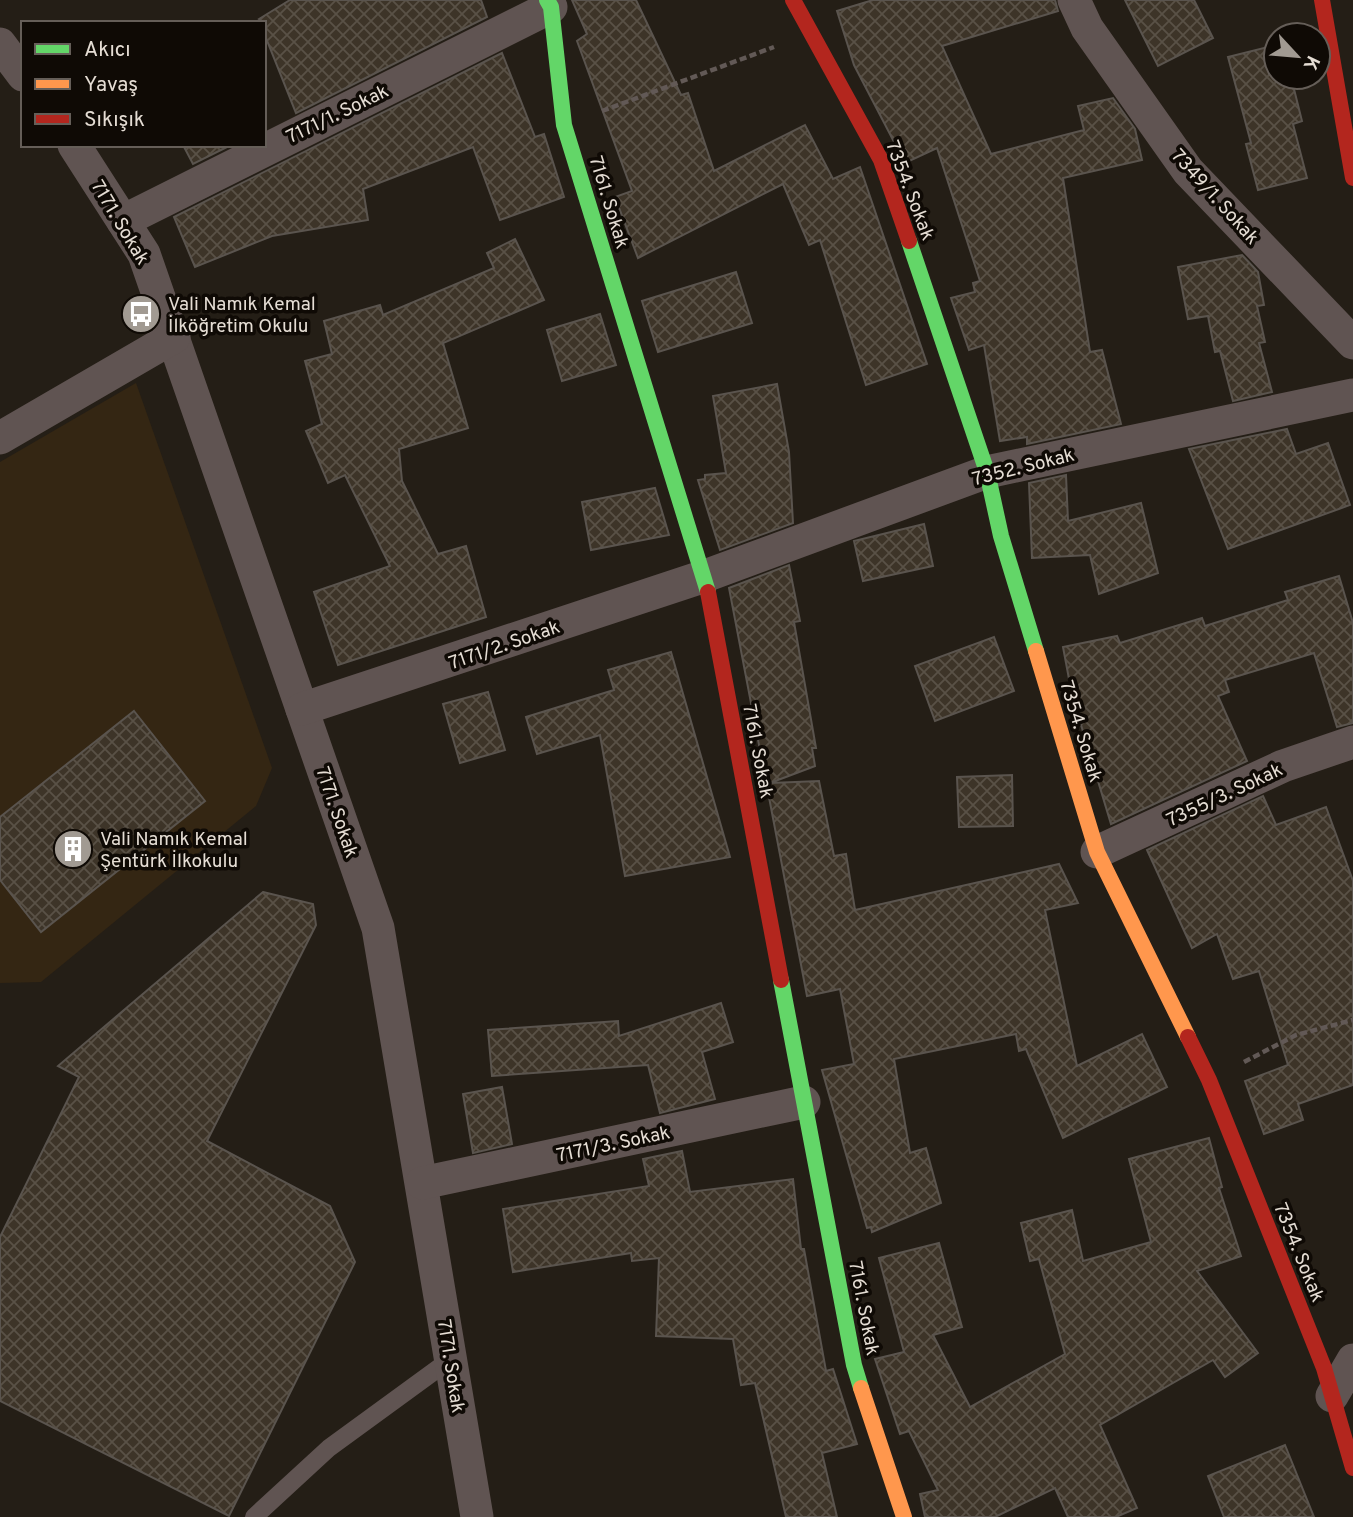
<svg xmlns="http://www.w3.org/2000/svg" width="1353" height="1517" font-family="Overpass,sans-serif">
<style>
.built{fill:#342613}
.building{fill:url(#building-cross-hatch);stroke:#5a544e;stroke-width:2}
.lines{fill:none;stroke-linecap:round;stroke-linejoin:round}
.path{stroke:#625956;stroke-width:4.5;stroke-dasharray:7 3.5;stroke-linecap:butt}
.lane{stroke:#605452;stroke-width:18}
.street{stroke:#605452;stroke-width:33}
.fast{stroke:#63d668;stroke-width:16}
.slow{stroke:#ff974d;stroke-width:16}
.jam{stroke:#b3261e;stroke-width:16}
.labels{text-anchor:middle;stroke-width:7;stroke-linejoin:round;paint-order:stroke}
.street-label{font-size:19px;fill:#e5ddd4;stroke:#0f0a05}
.poi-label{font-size:19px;fill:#e5ddd4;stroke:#0f0a05;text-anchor:start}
</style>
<defs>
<pattern id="building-cross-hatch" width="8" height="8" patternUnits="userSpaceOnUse" patternTransform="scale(1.75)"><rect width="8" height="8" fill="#3d3428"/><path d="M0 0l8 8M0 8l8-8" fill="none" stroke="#595146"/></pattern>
</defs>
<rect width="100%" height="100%" fill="#241e16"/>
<path class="built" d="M136 383 272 768 256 806 41 982 0 983V462Z"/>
<g class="building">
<path d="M290 0H481L487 17 296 113 264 33V23L259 19Z"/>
<path d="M572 0H636L681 95 688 93 714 171 805 125 833 179 860 167 927 364 866 385 820 240 809 245 783 184 638 258 615 197 632 191 577 41 587 34Z"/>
<path d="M873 0H1055L1058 11 942 46 991 154 1084 130 1078 106 1113 98 1135 129 1142 160 1063 178 1090 352 1102 350 1121 424 1027 444V437L1000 441 984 345 969 350 951 298 975 292 973 283 980 281 937 148 905 163 854 65 837 11Z"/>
<path d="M1125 0H1194L1213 38 1158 66Z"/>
<path d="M1276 45V77H1291L1302 121 1293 124 1307 178 1258 190 1246 144 1251 143 1228 57Z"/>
<path d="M502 53 535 137 544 134 564 197 500 220 473 147 363 189 368 220 272 236 195 267 174 217Z"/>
<path d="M183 145H231L193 164Z"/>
<path d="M515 239 544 300 443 343 468 428 399 449 402 481 438 554 466 546 486 617 338 665 314 592 390 566 345 475 328 483 306 431 322 424 305 361 332 354 324 321 380 305 383 315 494 268 487 253Z"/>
<path d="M1242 255 1258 272 1264 305 1257 306 1265 342 1259 343 1272 392 1233 401 1220 351 1215 352 1208 316 1188 319 1178 267Z"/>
<path d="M736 272 752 323 658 352 642 301Z"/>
<path d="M600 314 616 365 562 381 547 330Z"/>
<path d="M777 384 789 452 793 523 720 550 698 480 705 479V475L726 473 713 396Z"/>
<path d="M1287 429 1296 454 1328 443 1350 505 1228 549 1189 449Z"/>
<path d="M1066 475 1068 521 1141 503 1158 573 1099 594 1090 555 1032 558 1029 483Z"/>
<path d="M655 488 669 535 591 550 582 502Z"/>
<path d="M924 524 933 566 863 581 854 541Z"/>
<path d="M789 565 800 621 794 622 816 748H812L815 766 770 783 819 781 834 856 846 854 855 910 1059 864 1078 903 1045 910 1077 1066 1142 1034 1167 1087 1063 1138 1026 1049 1019 1051 1016 1034 894 1059 910 1153 926 1148 941 1203 872 1232 871 1227 867 1228 822 1070 854 1064 840 989 807 996 729 588Z"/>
<path d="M1339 576 1353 623V723L1337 727 1314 653 1225 680 1229 692 1218 696 1247 761 1111 824 1072 695 1063 647 1117 636 1120 643 1202 618 1205 626 1288 600 1285 592Z"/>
<path d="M994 637 1014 691 935 721 915 666Z"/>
<path d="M671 652 730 857 625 876 600 735 537 754 526 717 614 690 608 670Z"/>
<path d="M488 692 505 750 460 763 443 704Z"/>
<path d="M134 711 205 801 41 932 0 880V817Z"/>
<path d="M1012 775 1013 826 959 827 957 777Z"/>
<path d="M1263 796 1276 825 1326 807 1353 881V1085L1298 1104 1303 1120 1264 1134 1245 1081 1288 1065 1259 971 1233 979 1217 934 1192 948 1147 850Z"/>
<path d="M263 892 313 904 316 925 207 1141 330 1206 355 1262 229 1516 0 1401V1237L79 1077 58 1066Z"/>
<path d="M721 1003 733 1042 702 1052 715 1099 660 1113 648 1065 492 1076 488 1030 618 1021 619 1036Z"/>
<path d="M502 1087 512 1144 473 1153 463 1094Z"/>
<path d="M1209 1138 1222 1187 1219 1188 1241 1256 1197 1271 1258 1353 1225 1377 1213 1360 1100 1425 1137 1508 1116 1517H1068L1055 1488 995 1517H925L920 1494 938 1490 909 1431 900 1434 875 1359 904 1352 879 1258 939 1243 962 1327 933 1335 970 1407 1065 1354 1039 1259 1030 1261 1021 1223 1072 1210 1083 1261 1151 1242 1129 1159Z"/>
<path d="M682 1151 690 1192 793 1179 801 1249H804L826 1371 833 1369 857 1444 822 1453 837 1517H786L755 1383 741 1385 733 1339 656 1336 659 1258 632 1261 631 1253 513 1272 503 1209 649 1186 643 1159Z"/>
<path d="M1285 1445 1314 1517H1224L1208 1476Z"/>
</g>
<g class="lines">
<g class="path">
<path d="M602 111 774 47"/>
<path d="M1244 1062 1296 1035 1353 1020"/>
</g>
<path class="lane" d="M254 1517 329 1448 451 1359"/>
<g class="street">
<path d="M1074 0 1087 28 1188 171 1353 343"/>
<path d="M0 44 23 75"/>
<path d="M74 145 144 254 378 928 477 1517"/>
<path d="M123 221 551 7"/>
<path d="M0 438 174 337"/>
<path d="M302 709 705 576 987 472 1353 395"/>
<path d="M1097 852 1283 766 1353 742"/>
<path d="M422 1183 804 1102"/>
<path d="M1332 1396 1353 1360"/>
</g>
<g class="fast">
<path d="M547 0 551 7 564 125 708 592"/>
<path d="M909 241 987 472 1001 536 1036 651"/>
<path d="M781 980 854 1365 861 1388"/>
</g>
<g class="slow">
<path d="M1036 651 1097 852 1188 1037"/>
<path d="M861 1388 904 1517"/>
</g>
<g class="jam">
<path d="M793 0 881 160 909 241"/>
<path d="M1322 0 1353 178"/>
<path d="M708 592 781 980"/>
<path d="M1188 1037 1209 1080 1324 1368 1353 1468"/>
</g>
</g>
<defs>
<g id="bus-disc" transform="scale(2.0125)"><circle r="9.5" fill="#a19a92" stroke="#0f0a05"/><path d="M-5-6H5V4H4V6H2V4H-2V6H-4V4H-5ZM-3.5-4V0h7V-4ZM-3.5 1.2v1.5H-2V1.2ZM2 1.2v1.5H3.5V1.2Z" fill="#fff"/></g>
<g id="building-disc" transform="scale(2.0125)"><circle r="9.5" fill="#a19a92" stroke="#0f0a05"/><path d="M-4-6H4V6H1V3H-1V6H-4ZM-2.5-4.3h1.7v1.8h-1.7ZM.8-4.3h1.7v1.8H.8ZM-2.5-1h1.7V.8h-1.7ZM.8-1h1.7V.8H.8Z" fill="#fff"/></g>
</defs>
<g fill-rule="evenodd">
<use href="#bus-disc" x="141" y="314"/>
<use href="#building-disc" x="73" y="849"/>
</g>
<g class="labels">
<g class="street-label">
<text transform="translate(337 113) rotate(-26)" y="7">7171/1. Sokak</text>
<text transform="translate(911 190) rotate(69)" y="7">7354. Sokak</text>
<text transform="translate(1216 196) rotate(48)" y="7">7349/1. Sokak</text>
<text transform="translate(610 202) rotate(73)" y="7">7161. Sokak</text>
<text transform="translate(121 222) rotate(59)" y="7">7171. Sokak</text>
<text transform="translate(1023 466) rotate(-14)" y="7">7352. Sokak</text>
<text transform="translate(504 644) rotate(-19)" y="7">7171/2. Sokak</text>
<text transform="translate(1082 731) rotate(73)" y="7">7354. Sokak</text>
<text transform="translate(759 751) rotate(79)" y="7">7161. Sokak</text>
<text transform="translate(1224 794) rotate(-25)" y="7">7355/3. Sokak</text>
<text transform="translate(338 812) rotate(71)" y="7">7171. Sokak</text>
<text transform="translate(613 1143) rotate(-12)" y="7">7171/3. Sokak</text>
<text transform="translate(1300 1252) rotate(68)" y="7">7354. Sokak</text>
<text transform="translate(865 1308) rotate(79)" y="7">7161. Sokak</text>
<text transform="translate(452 1366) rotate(81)" y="7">7171. Sokak</text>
</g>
<g class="poi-label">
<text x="168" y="310">Vali Namık Kemal<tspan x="168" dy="22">İlköğretim Okulu</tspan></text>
<text x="100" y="845">Vali Namık Kemal<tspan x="100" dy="22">Şentürk İlkokulu</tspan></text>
</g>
</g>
<rect x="21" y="21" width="245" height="126" fill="#0f0a05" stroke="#655e58" stroke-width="2"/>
<rect x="35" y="44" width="35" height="10" fill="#63d668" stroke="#655e58" stroke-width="2"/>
<text x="84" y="56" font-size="21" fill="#e5ddd4">Akıcı</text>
<rect x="35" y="79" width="35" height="10" fill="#ff974d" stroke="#655e58" stroke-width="2"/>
<text x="84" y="91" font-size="21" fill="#e5ddd4">Yavaş</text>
<rect x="35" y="114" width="35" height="10" fill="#b3261e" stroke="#655e58" stroke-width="2"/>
<text x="84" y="126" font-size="21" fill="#e5ddd4">Sıkışık</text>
<g transform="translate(1297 56) rotate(116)"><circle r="33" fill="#0f0a05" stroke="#655e58" stroke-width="2"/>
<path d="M0-5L12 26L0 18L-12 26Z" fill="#a19a92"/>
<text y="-10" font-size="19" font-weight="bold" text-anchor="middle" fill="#e5ddd4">K</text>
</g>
</svg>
